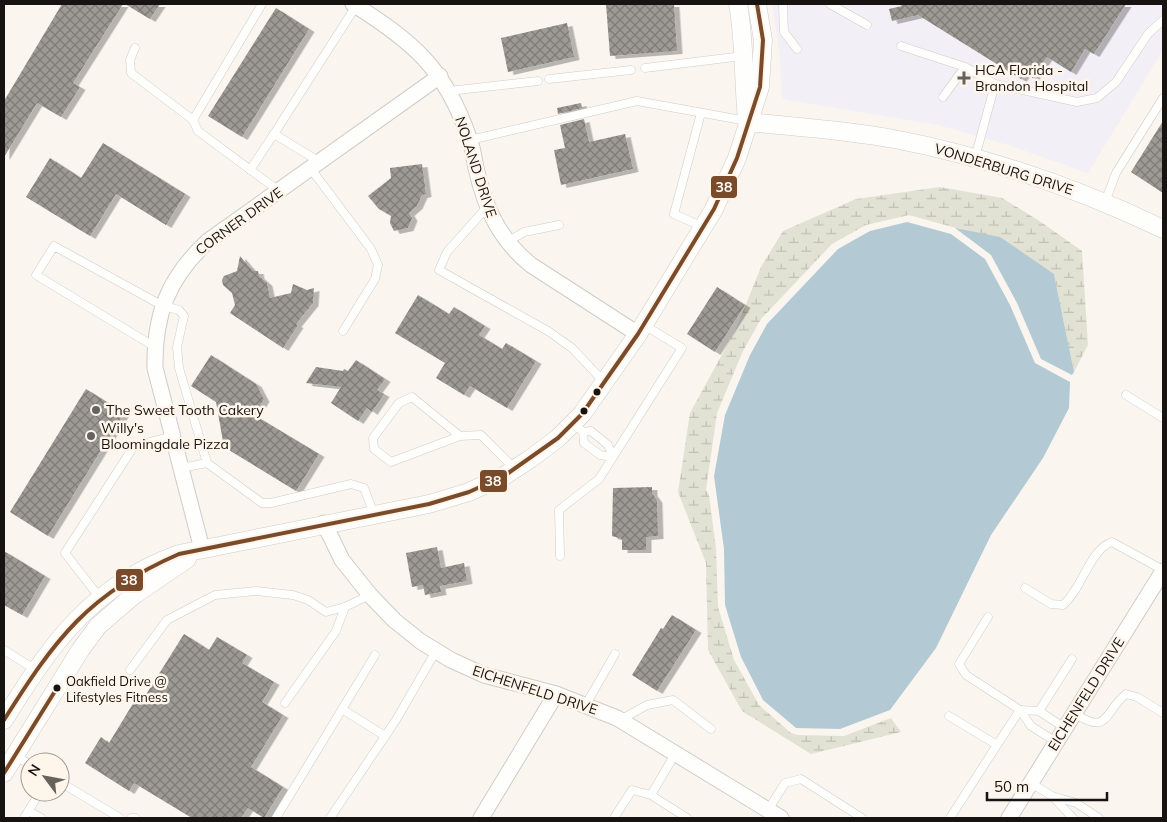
<svg xmlns="http://www.w3.org/2000/svg" width="1167" height="822" font-family="Mulish,sans-serif">
<style>
.medical{fill:#f3eff6}
.wetland{fill:url(#wetland-marsh)}
.water{fill:#b3cad5}
.building{fill:url(#building-cross-hatch);filter:url(#shadow)}
.lines{fill:none;stroke-linecap:round;stroke-linejoin:round}
.service-casing{stroke:#d0ccc7;stroke-width:9}
.minor-casing{stroke:#d0ccc7;stroke-width:17}
.tertiary-casing{stroke:#d0ccc7;stroke-width:19}
.service{stroke:#fefefd;stroke-width:8}
.minor{stroke:#fefefd;stroke-width:15}
.tertiary{stroke:#fefefd;stroke-width:18}
.bus-1-casing{stroke:#fef5eb;stroke-width:8}
.bus-1{stroke:#7a4b2a;stroke-width:4}
.poi-dot{fill:#66625e;stroke:#fef5eb;stroke-width:2}
.bus-dot{fill:#161310;stroke:#fef5eb;stroke-width:2}
.labels{text-anchor:middle;stroke-width:5;stroke-linejoin:round;paint-order:stroke}
.bus-label{font-size:13px;fill:#161310;stroke:#fef5eb;text-anchor:start}
.poi-label{font-size:14px;fill:#161310;stroke:#fef5eb;text-anchor:start}
.street-label{font-size:14px;fill:#161310;stroke:#fef5eb}
.line-badge{stroke:#fef5eb;stroke-width:2}
.badge-label{font-size:14px;text-anchor:middle;font-weight:bold;fill:#fff}
</style>
<defs>
<pattern id="wetland-marsh" width="20" height="14" patternUnits="userSpaceOnUse" patternTransform="scale(1.25)"><rect width="20" height="14" fill="#e1e2d3"/><path d="M1 5h8M5 5V1M11 12h8M15 12V8" fill="none" stroke="#c0c1b4"/></pattern>
<pattern id="building-cross-hatch" width="8" height="8" patternUnits="userSpaceOnUse" patternTransform="scale(1.25)"><rect width="8" height="8" fill="#9d9995"/><path d="M0 0l8 8M0 8l8-8" fill="none" stroke="#7f7c78"/></pattern>
<filter id="shadow"><feDropShadow dx="5.5" dy="3" stdDeviation="0" flood-color="#0004"/></filter>
</defs>
<rect width="100%" height="100%" fill="#faf5ef"/>
<path class="medical" d="M772 4H1163V50L1088 173 1008 145 938 125 782 99 780 57Z"/>
<path class="wetland" d="M940 187 1002 198 1041 222 1082 251 1088 345 1074 372 1054 274 956 228 909 215 866 225 832 244 761 319 743 351 717 413 706 490 709 495 716 549 718 607 734 660 759 705 791 733 797 735 844 736 891 718 901 732 811 754 742 711 708 650 706 563 678 492 690 413 736 329 761 267 783 231 856 199Z"/>
<g class="water">
<path d="M907 222 951 234 985 259 1010 305 1035 363 1070 382 1069 408 1043 458 991 535 936 648 890 710 840 729 796 728 763 700 741 657 725 605 724 549 714 476 725 415 750 355 767 324 802 287 838 249 870 231Z"/>
<path d="M955 228 1000 237 1054 274 1074 372 1072 375 1041 359 1017 303 991 255Z"/>
</g>
<g class="building">
<path d="M62 4H123L73 83 80 87 61 117 37 103 4 157V101Z"/>
<path d="M125 4H160L150 19Z"/>
<path d="M606 4H674L677 51 610 56Z"/>
<path d="M899 4H1126L1094 54 1085 49 1071 72 1047 57 1033 78 1025 73 1021 79 918 15 892 21 889 9 902 6Z"/>
<path d="M276 8 309 29 242 137 208 116Z"/>
<path d="M567 23 574 57 508 72 501 38Z"/>
<path d="M581 103 582 108 558 114 557 108Z"/>
<path d="M584 119 589 142 625 134 633 169 561 185 554 150 565 148 560 125Z"/>
<path d="M1163 121V193L1131 172Z"/>
<path d="M103 143 185 194 166 225 116 194 90 236 26 197 50 158 81 178Z"/>
<path d="M422 164 426 194 422 195 417 206 409 213 412 218 408 228 394 231 390 223 391 216 379 209 368 196 391 178 390 168Z"/>
<path d="M240 256 253 271H258L259 276 267 283 270 298 291 293 293 284 307 290 314 288 313 303 296 324 298 325 283 348 230 313 235 305 232 293 223 285 222 280 224 276 237 271Z"/>
<path d="M717 287 745 305 715 352 687 334Z"/>
<path d="M418 295 449 314 454 307 485 326 479 335 502 349 506 343 536 361 507 408 470 386 464 395 436 378 445 363 395 333Z"/>
<path d="M211 355 256 384 264 399 254 415 319 454 296 491 224 447 216 402 191 386Z"/>
<path d="M356 360 385 379 377 390 384 394 372 412 367 408 358 421 331 403 341 387 306 383 316 367 343 371 344 369 348 371Z"/>
<path d="M86 389 124 413 48 536 10 512Z"/>
<path d="M652 487V493L657 500 658 536 646 537V550H622V539L612 536 613 488Z"/>
<path d="M437 547 441 568 464 563 467 581 440 586 441 592 425 595 423 585 412 587 406 553Z"/>
<path d="M4 551 45 576 22 615 4 605Z"/>
<path d="M672 615 696 630 657 691 632 675 661 628 663 629Z"/>
<path d="M184 634 209 650 217 637 247 655 242 663 274 682 262 702 283 715 251 767 283 787 264 818 248 808 241 818H192L134 783 129 791 85 763 101 737 109 743 137 697 142 701Z"/>
</g>
<g class="lines">
<g class="service-casing">
<g id="service">
<path d="M783 4 784 32 797 49"/>
<path d="M830 4 867 25"/>
<path d="M901 46 965 67 995 84 1077 102 1097 98 1116 82 1148 34 1163 20"/>
<path d="M135 48 130 60 131 73 193 120 198 131 279 191"/>
<path d="M645 68 743 56"/>
<path d="M549 79 631 70"/>
<path d="M449 91 538 81"/>
<path d="M943 97 965 67"/>
<path d="M701 113 674 214 703 227"/>
<path d="M193 120 262 4"/>
<path d="M470 140 637 101 747 121"/>
<path d="M975 158 995 84"/>
<path d="M320 162 274 134 356 6"/>
<path d="M311 169 371 249 378 265 375 279 343 331"/>
<path d="M250 170 274 134"/>
<path d="M1105 202 1116 173 1163 98"/>
<path d="M487 207 447 252 439 270 548 331 572 348 605 383"/>
<path d="M507 242 524 232 559 225"/>
<path d="M155 347 36 275 54 246 163 306 179 310 184 316 177 347 179 368 207 463"/>
<path d="M1126 395 1163 418"/>
<path d="M573 423 583 432 584 443 600 455 613 457 608 445 591 431 583 432"/>
<path d="M460 436 412 397 399 403 373 438 374 449 391 462 460 436 481 435 514 468"/>
<path d="M181 468 207 463 262 503H271L351 484 364 488 374 514"/>
<path d="M560 556 559 510 599 479 682 348 644 325"/>
<path d="M1025 588 1051 604 1063 605C1082 589 1090 549 1112 542L1163 570"/>
<path d="M100 598 65 553 134 446 173 436"/>
<path d="M4 650 36 670"/>
<path d="M130 670 167 620 215 595 256 591 293 595 308 600 326 612 345 607 370 595"/>
<path d="M285 703 336 631 345 607"/>
<path d="M585 706 615 654"/>
<path d="M342 709 385 736"/>
<path d="M1039 711 1072 659"/>
<path d="M1074 713C1109 736 1103 713 1126 694L1137 697 1163 713"/>
<path d="M949 716 997 745 1020 710 966 675 959 664 988 617"/>
<path d="M620 720 647 705 673 700 711 729"/>
<path d="M1056 742 1031 726 1020 710 1039 711 1065 728"/>
<path d="M675 754 651 795 687 818"/>
<path d="M15 756 30 764"/>
<path d="M60 782 120 818"/>
<path d="M1031 783 1052 796 1076 803 1099 818"/>
<path d="M1052 796 1073 818"/>
<path d="M768 810 785 783 801 779 862 818"/>
<path d="M29 811 41 818"/>
<path d="M24 818 40 792"/>
<path d="M131 818H135"/>
<path d="M276 818 375 655"/>
<path d="M330 818 396 720 436 651"/>
<path d="M614 818 632 790 651 795"/>
<path d="M950 818 997 745"/>
</g>
</g>
<g class="minor-casing">
<g id="minor">
<path d="M353 4C412 41 446 69 469 138 473 148 474 158 476 168 485 208 499 239 531 265L638 334"/>
<path d="M324 523 342 560 370 595 394 620 420 641 451 660 484 675 556 694 617 718 781 818"/>
<path d="M202 549 155 368C154 315 168 278 208 241L440 76"/>
<path d="M481 818 556 694"/>
<path d="M1009 818 1163 571"/>
</g>
</g>
<g class="tertiary-casing">
<g id="tertiary">
<path d="M738 4C745 42 743 80 747 119"/>
<path d="M748 122C797 127 846 130 894 139 988 157 1077 188 1163 229"/>
<path d="M4 720C51 644 91 586 179 554L429 504 469 492 504 476 530 459 558 438 582 414 638 334 714 209 737 158 760 87 763 40 757 4"/>
<path d="M4 773 81 649 98 626 134 595 187 559"/>
</g>
</g>
<use href="#service" class="service"/>
<use href="#minor" class="minor"/>
<use href="#tertiary" class="tertiary"/>
<g class="bus-1-casing">
<g id="bus-1">
<path d="M4 720C55 639 89 593 179 554L429 504 469 492 504 476 558 438 582 414 638 334 714 209 737 158 760 87 763 40 757 4"/>
<path d="M4 773 57 688"/>
</g>
</g>
<use href="#bus-1" class="bus-1"/>
</g>
<g class="poi-dot">
<path d="M961.5 70.5h5v5h5v5h-5v5h-5v-5h-5v-5h5z"/>
<circle cx="96" cy="410" r="5"/>
<circle cx="91" cy="436" r="5"/>
</g>
<g class="bus-dot">
<circle cx="597" cy="392" r="4.5"/>
<circle cx="584" cy="411" r="4.5"/>
<circle cx="57" cy="688" r="4.5"/>
</g>
<g class="labels">
<g class="bus-label">
<text x="66" y="686">Oakfield Drive @<tspan x="66" dy="16">Lifestyles Fitness</tspan></text>
</g>
<g class="poi-label">
<text x="975" y="75">HCA Florida -<tspan x="975" dy="16">Brandon Hospital</tspan></text>
<text x="106" y="415">The Sweet Tooth Cakery</text>
<text x="101" y="433">Willy's<tspan x="101" dy="16">Bloomingdale Pizza</tspan></text>
</g>
<g class="street-label">
<text transform="translate(476 167) rotate(72)" y="5">NOLAND DRIVE</text>
<text transform="translate(1004 169) rotate(17)" y="5">VONDERBURG DRIVE</text>
<text transform="translate(239 221) rotate(-36)" y="5">CORNER DRIVE</text>
<text transform="translate(535 690) rotate(18)" y="5">EICHENFELD DRIVE</text>
<text transform="translate(1086 694) rotate(-58)" y="5">EICHENFELD DRIVE</text>
</g>
</g>
<g class="line-badge">
<rect x="710" y="175" width="28" height="24" rx="5" fill="#7a4b2a"/>
<rect x="479" y="469" width="29" height="24" rx="5" fill="#7a4b2a"/>
<rect x="115" y="568" width="29" height="24" rx="5" fill="#7a4b2a"/>
</g>
<g class="badge-label">
<text x="724" y="192">38</text>
<text x="493" y="486">38</text>
<text x="129" y="585">38</text>
</g>
<rect width="1167" height="822" fill="none" stroke="#161310" stroke-width="10"/>
<g transform="translate(45 777) rotate(302)"><circle r="24" fill="#fef5eb" stroke="#a19b93"/>
<path d="M0-4L9 19L0 12L-9 19Z" fill="#66625e"/>
<text y="-8" font-size="14" font-weight="bold" text-anchor="middle" fill="#161310">N</text>
</g>
<path d="M987 792v8h120v-8" fill="none" stroke="#161310" stroke-width="2.5"/>
<text x="994" y="792" font-size="15" fill="#161310" stroke="#fef5eb" stroke-width="4" paint-order="stroke">50 m</text>
</svg>
